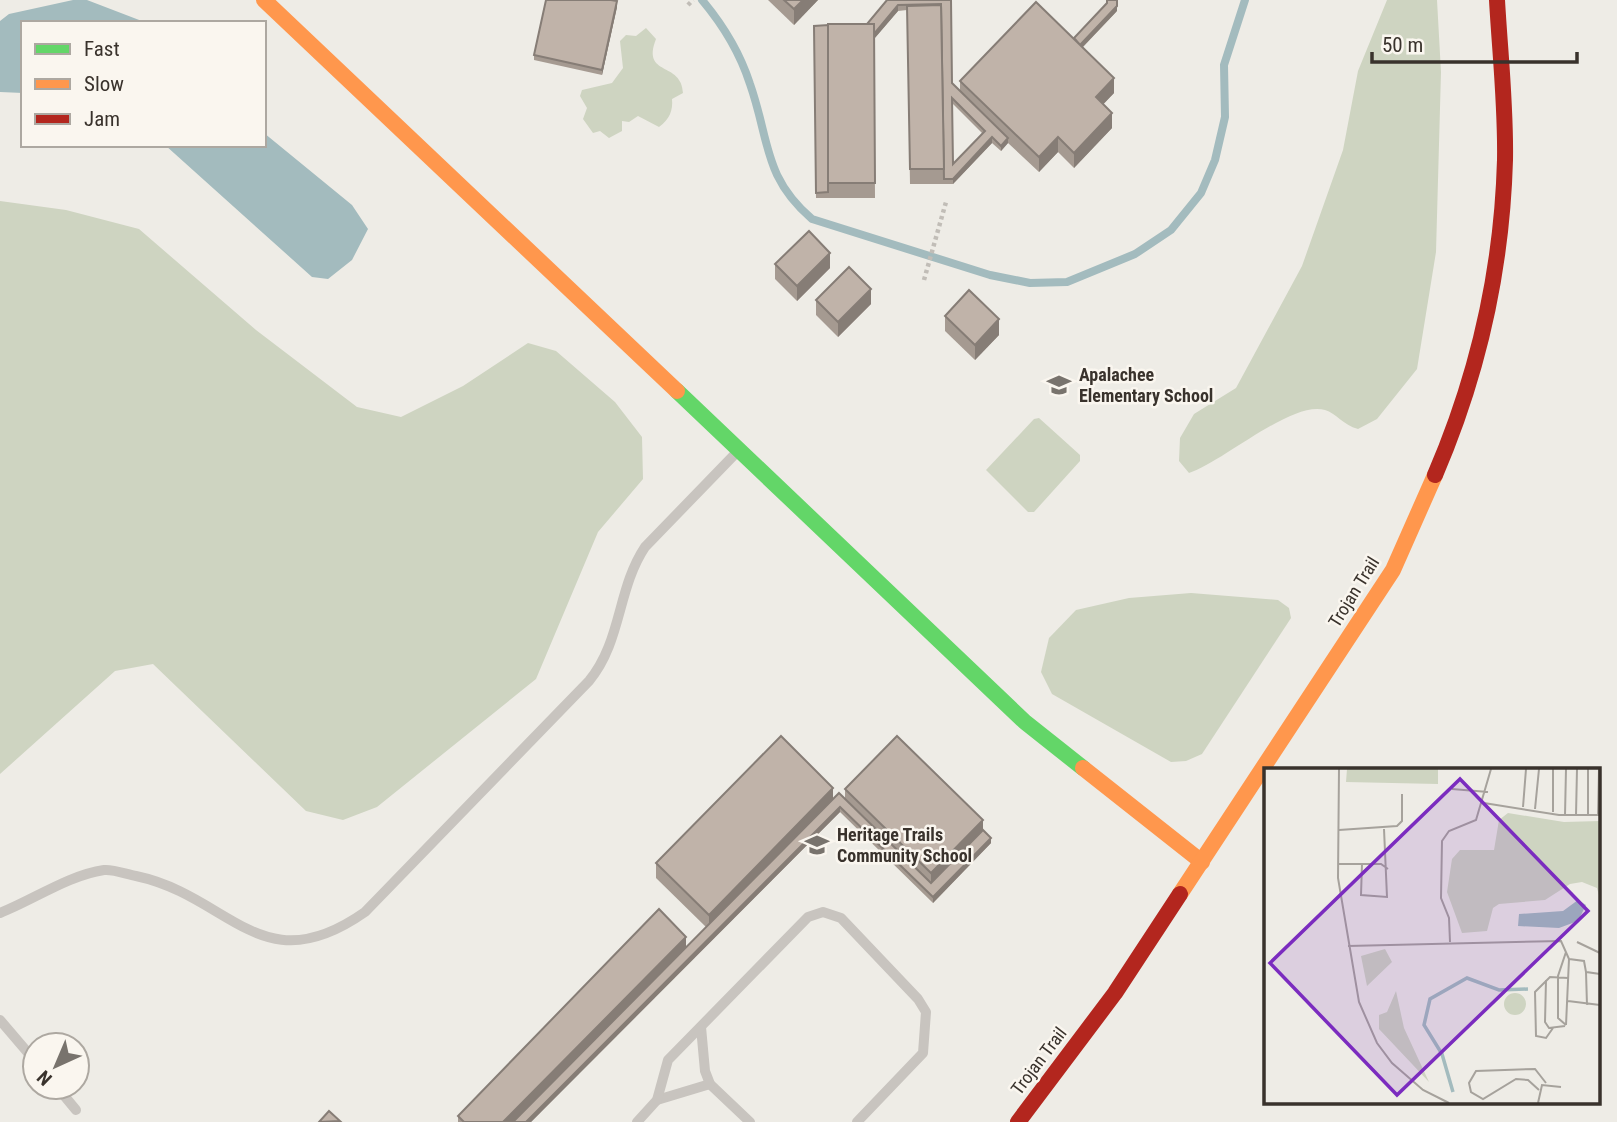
<svg xmlns="http://www.w3.org/2000/svg" width="1617" height="1122" font-family="'Roboto Condensed',sans-serif">
<style>
.green{fill:#ced4c1}
.water{fill:#a3bbbe}
.lines{fill:none;stroke-linecap:round;stroke-linejoin:round}
.stream{stroke:#a3bbbe;stroke-width:8}
.path{stroke:#c1bdb7;stroke-width:4.5;stroke-dasharray:3.5 3.5;stroke-linecap:butt}
.lane{stroke:#c8c4bf;stroke-width:10}
.fast{stroke:#63d668;stroke-width:16}
.slow{stroke:#ff974d;stroke-width:16}
.jam{stroke:#b3261e;stroke-width:16}
.wall{fill:#a59a91;fill-rule:evenodd}
.shaded-wall{fill:#867d76}
.building{fill:#c0b3a9;stroke:#867d76;stroke-width:2;fill-rule:evenodd}
.labels{text-anchor:middle;stroke-width:5;stroke-linejoin:round;paint-order:stroke}
.poi-label{font-size:18px;font-weight:bold;fill:#39322c;stroke:#faf6ef;text-anchor:start}
.street-label{font-size:18px;fill:#39322c;stroke:#faf6ef}
.inset-river{fill:none;stroke:#a3bbbe;stroke-width:3.5}
.inset-road{fill:none;stroke:#a6a29c;stroke-width:2}
.view{fill:#7b2cbf;fill-opacity:0.15;stroke:#7b2cbf;stroke-width:3.5}
.inset-edge{fill:none;stroke:#39322c;stroke-width:3.5}
</style>
<rect width="100%" height="100%" fill="#eeece6"/>
<g class="green">
<path d="M1387 0H1437L1441 72 1436 252 1417 369 1377 419 1358 429C1343 425 1336 413 1325 410 1292 400 1223 462 1189 473L1179 461 1180 438 1194 414 1236 388 1302 266 1343 150 1358 71Z"/>
<path d="M646 28 656 39C641 77 682 61 683 93L672 99C673 110 670 119 659 127L638 116 629 122 622 121V131L609 138 600 131 593 133 583 119 587 108 580 96 582 90 612 83 623 68 620 41 626 35 636 36Z"/>
<path d="M0 201 66 210 139 229 256 330 357 407 401 417 463 386 528 343 556 351 615 402 642 437 643 479 598 532 536 679 377 807 343 820 306 811 153 664 115 671 0 774Z"/>
<path d="M1039 418 1080 455V461L1034 512H1028L986 470 1034 419Z"/>
<path d="M1191 593 1278 600 1289 608 1291 618 1202 754 1186 761 1171 762 1052 694 1041 672 1049 638 1076 610 1129 598Z"/>
</g>
<g class="water">
<path d="M73 0H87L147 23H23V93L0 92V21L9 14Z"/>
<path d="M264 133 352 205 368 229 352 260 328 279 312 277 165 145H264Z"/>
</g>
<g class="lines">
<path class="stream" d="M702 0C723 25 740 53 750 84 770 141 763 177 812 219L990 275 1030 283 1067 282 1135 254 1171 230 1201 193 1215 160 1225 117 1224 65 1245 0"/>
<g class="path">
<path d="M688 5 693 0"/>
<path d="M924 280 946 202"/>
</g>
<g class="lane">
<path d="M0 913C33 900 69 875 104 870 113 869 126 874 136 876 231 896 261 985 365 912L589 681C622 641 617 589 645 547L737 452"/>
<path d="M0 1020 35 1061"/>
<path d="M701 1027 705 1071 710 1084 750 1122"/>
<path d="M57 1087 76 1110"/>
<path d="M657 1100 710 1084"/>
<path d="M637 1122 657 1100 668 1060 808 917 823 912 841 918 918 999 926 1012 923 1053 857 1122"/>
</g>
<path class="fast" d="M677 391 1025 722 1083 768"/>
<g class="slow">
<path d="M264 0 677 391"/>
<path d="M1083 768 1202 862"/>
<path d="M1180 894 1393 570 1435 475"/>
</g>
<g class="jam">
<path d="M1435 475C1478 375 1502 268 1505 160 1506 107 1500 53 1497 0"/>
<path d="M1018 1122 1115 993 1180 894"/>
</g>
</g>
<g class="wall">
<path d="M768 0H818L794 25Z"/>
<path d="M887 0H951L952 83 960 91V81L1074 38 1117 11 1083 47 1114 93 1103 104 1112 128 1074 168 1058 152 1039 172 1008 143 1001 151 992 143 953 184H910L907 10 898 11 874 39 875 198H816L814 26 867 24ZM952 103 983 134 953 164Z"/>
<path d="M617 7 602 75 534 60V55Z"/>
<path d="M775 264 830 268 797 301 775 279Z"/>
<path d="M816 300 871 304 838 337 816 315Z"/>
<path d="M945 316 999 335 975 360 945 331Z"/>
<path d="M845 789 983 830 991 843 933 903 840 812 531 1122H458V1116L686 948 706 927 656 878V863L833 798 845 799Z"/>
</g>
<g class="shaded-wall">
<path d="M803 0H818L794 25V9Z"/>
<path d="M617 1V7L602 75V70Z"/>
<path d="M898 5V11L874 39V34Z"/>
<path d="M1117 6V11L1075 55V50Z"/>
<path d="M1114 78V93L1096 112V97Z"/>
<path d="M1112 113V128L1074 168V153Z"/>
<path d="M992 137V143L953 184V179Z"/>
<path d="M1058 137V152L1039 172V157Z"/>
<path d="M1008 138V143L1001 151V146Z"/>
<path d="M830 253V268L797 301V286Z"/>
<path d="M871 289V304L838 337V322Z"/>
<path d="M999 319V335L975 360V345Z"/>
<path d="M833 788V803L709 930V915Z"/>
<path d="M840 807V812L531 1122H526Z"/>
<path d="M983 820V835L931 888V873Z"/>
<path d="M991 838V843L933 903V897Z"/>
<path d="M686 937V953L518 1122H503Z"/>
</g>
<g class="building">
<path d="M546 0H611L617 1 602 70 534 55Z"/>
<path d="M784 0H803L794 9Z"/>
<path d="M887 0H951L952 83 1008 138 1001 146 992 137 953 179H944L941 4 898 5 874 34V24H867ZM952 98 985 131 953 164Z"/>
<path d="M1107 0H1117V6L1080 45 1074 38 1107 3Z"/>
<path d="M1036 2 1114 78 1096 97 1112 113 1074 153 1058 137 1039 157 960 81Z"/>
<path d="M941 5 944 169H910L907 6Z"/>
<path d="M828 24H874L875 183H828Z"/>
<path d="M828 25V192L816 193 814 26Z"/>
<path d="M809 231 830 253 797 286 775 264Z"/>
<path d="M849 267 871 289 838 322 816 300Z"/>
<path d="M969 290 999 319 975 345 945 316Z"/>
<path d="M781 736 833 788 709 915 656 863Z"/>
<path d="M897 736 983 820 931 873 845 789Z"/>
<path d="M839 793 931 883 983 830 991 838 933 897 840 807 526 1122H513Z"/>
<path d="M659 909 686 937 503 1122H464L458 1116Z"/>
<path d="M329 1111 340 1121 319 1122Z"/>
</g>
<defs>
<g id="school-bare" transform="scale(1.89)"><path d="M0-5L7-2L0 1L-7-2ZM-4 1L0 2.5L4 1V4Q0 6-4 4Z" fill="#78736d" stroke="#faf6ef" stroke-width="2.5" paint-order="stroke"/></g>
</defs>
<g fill-rule="evenodd">
<use href="#school-bare" x="1059" y="385"/>
<use href="#school-bare" x="817" y="845"/>
</g>
<g class="labels">
<g class="poi-label">
<text x="1079" y="381">Apalachee<tspan x="1079" dy="21">Elementary School</tspan></text>
<text x="837" y="841">Heritage Trails<tspan x="837" dy="21">Community School</tspan></text>
</g>
<g class="street-label">
<text transform="translate(1354 592) rotate(-58)" y="6">Trojan Trail</text>
<text transform="translate(1039 1061) rotate(-53)" y="6">Trojan Trail</text>
</g>
</g>
<g transform="translate(1264 768)">
<rect width="336" height="336" fill="#eeece6"/>
<path d="M83 1H174V16L82 14ZM244 45 300 54 336 53V131L333 120 318 114 306 116 281 132 235 136 229 140 223 163 198 165 183 124 188 91 196 82H230L235 52ZM121 181 128 194 103 218 97 188ZM132 223 140 260 165 314 115 261V247L123 244ZM240 236a11 11 0 1 1 22 0a11 11 0 1 1-22 0Z" fill="#ced4c1"/>
<path d="M314 132 322 137 314 153 295 160 254 158 255 146 299 143Z" fill="#a3bbbe"/>
<path class="inset-river" d="M189 324 178 286 160 257 166 231 203 210 235 222 264 221"/>
<path class="inset-road" d="M75 1 74 110 95 234 113 275 128 295 159 322 185 335M188 21 224 24M220 35 295 47H336M259 39 262 1M271 41 275 1M289 44V1M301 47 302 1M312 47 313 1M324 47V1M334 47 335 1M75 62 133 58 138 53V26M74 96H117L124 101M98 96 97 127 123 129 120 61M186 174 185 150 177 130 178 73 185 63 212 52 227 1M313 174 336 185M84 178 297 173 305 191 302 257M305 191 320 193 322 204M282 212 281 254 285 260 301 258M304 233 336 237M323 237 322 204 336 206M302 257 294 250V208L302 184M289 260 282 270 272 268 271 224 286 209 304 210M275 322 264 312 252 311 219 331 207 324 205 315 212 303 271 301 282 315M274 335 278 317 297 319"/>
<path class="view" d="M196 11 324 143 133 327 6 195Z"/>
<rect width="336" height="336" class="inset-edge"/>
</g>
<rect x="21" y="21" width="245" height="126" fill="#faf6ef" stroke="#ada8a1" stroke-width="2"/>
<rect x="35" y="44" width="35" height="10" fill="#63d668" stroke="#ada8a1" stroke-width="2"/>
<text x="84" y="56" font-size="21" fill="#39322c">Fast</text>
<rect x="35" y="79" width="35" height="10" fill="#ff974d" stroke="#ada8a1" stroke-width="2"/>
<text x="84" y="91" font-size="21" fill="#39322c">Slow</text>
<rect x="35" y="114" width="35" height="10" fill="#b3261e" stroke="#ada8a1" stroke-width="2"/>
<text x="84" y="126" font-size="21" fill="#39322c">Jam</text>
<g transform="translate(56 1066) rotate(224)"><circle r="33" fill="#faf6ef" stroke="#ada8a1" stroke-width="2"/>
<path d="M0-5L12 26L0 18L-12 26Z" fill="#78736d"/>
<text y="-10" font-size="19" font-weight="bold" text-anchor="middle" fill="#39322c">N</text>
</g>
<path d="M1372 52v10h205v-10" fill="none" stroke="#39322c" stroke-width="3.5"/>
<text x="1382" y="52" font-size="21" fill="#39322c" stroke="#faf6ef" stroke-width="5" paint-order="stroke">50 m</text>
</svg>
